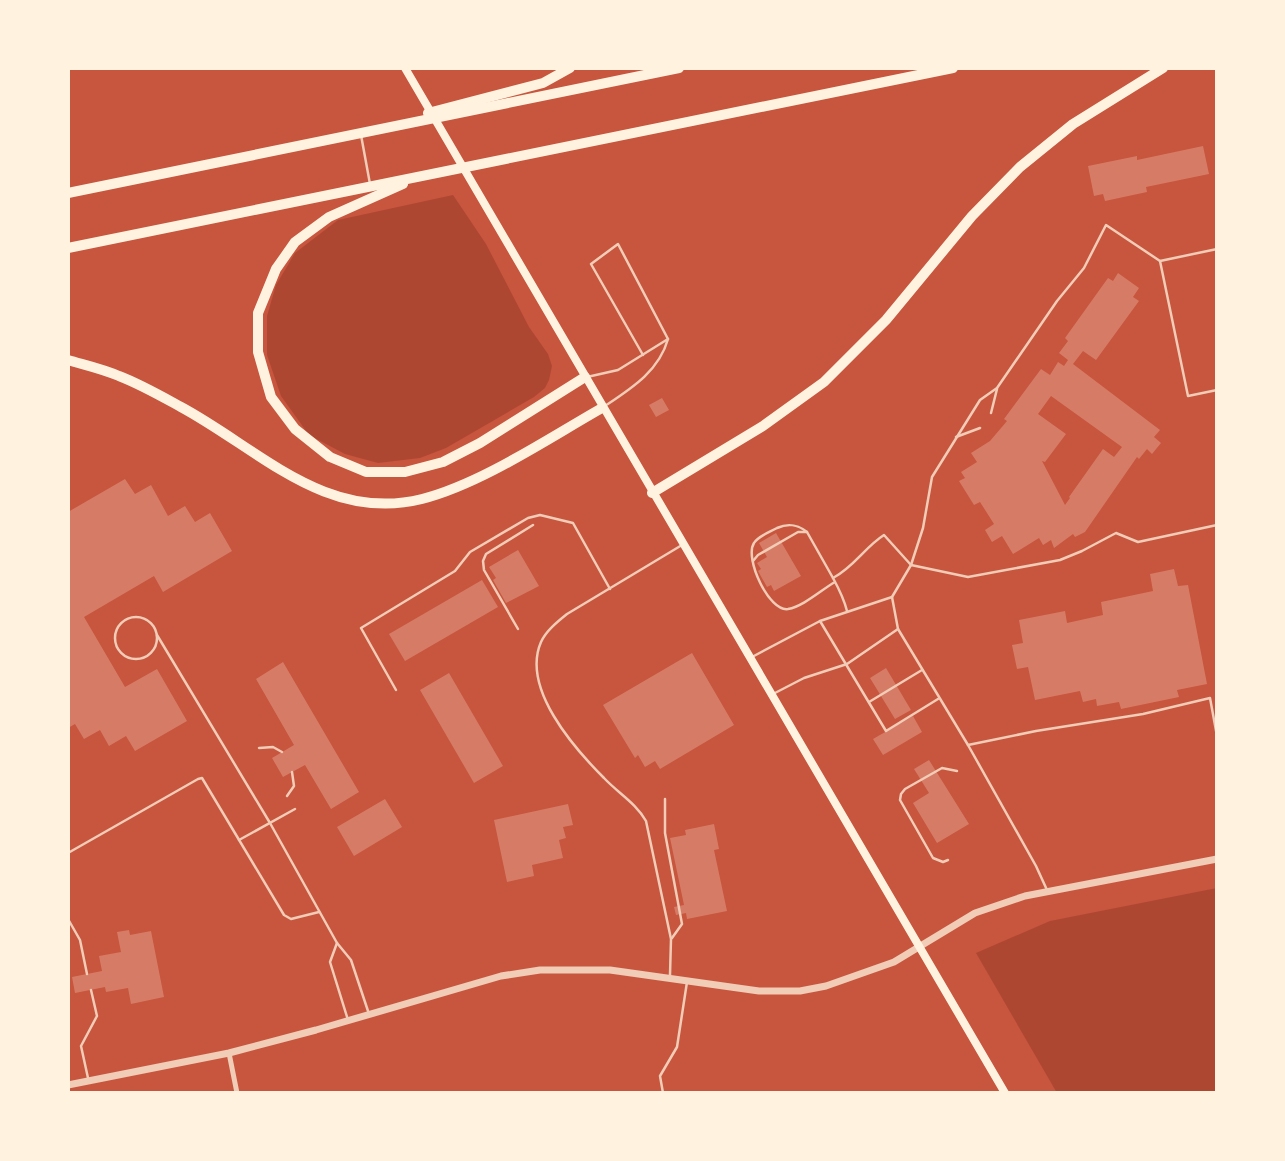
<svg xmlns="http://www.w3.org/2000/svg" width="1285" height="1161" font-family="Raleway,sans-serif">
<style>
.green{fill:#ae4732}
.building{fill:#d67c66;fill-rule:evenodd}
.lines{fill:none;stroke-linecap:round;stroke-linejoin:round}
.service{stroke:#f1ccb7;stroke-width:2.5}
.minor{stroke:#f1ccb7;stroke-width:5}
.tertiary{stroke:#f1ccb7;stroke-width:7}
.secondary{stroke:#fff3e0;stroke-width:8}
.motorway{stroke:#fff3e0;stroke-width:10}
</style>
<rect width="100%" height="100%" fill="#c8553d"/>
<g class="green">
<path d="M453 195 486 244 529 327 548 354 552 366 549 380 545 388 534 397 446 448 420 458 378 463 345 454 309 435 281 396 267 355V316L276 285 295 253 338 220Z"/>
<path d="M1217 888V1093H1057L976 953 1050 921Z"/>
</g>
<g class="building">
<path d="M1203 146 1209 174 1146 187 1147 192 1105 201 1103 194 1094 196 1088 166 1137 156V160Z"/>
<path d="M1118 273 1139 288 1133 297 1139 301 1096 360 1083 351 1073 364 1160 430 1154 437 1161 443 1152 454 1147 449 1139 459 1137 457 1085 532 1075 537 1073 534 1054 548 1051 540 1043 545 1039 538 1013 554 1002 536 992 542 985 530 994 524 980 502 974 505 959 481 965 478 961 472 977 462 971 453 990 441 1007 421 1004 419 1041 369 1050 375 1058 362 1064 366 1068 360 1059 353 1068 341 1065 338 1108 278 1113 281ZM1051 396 1122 447 1114 457 1103 449 1069 497 1070 498 1065 505 1042 461 1045 462 1066 434 1038 414Z"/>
<path d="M662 398 669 410 656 417 649 405Z"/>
<path d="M125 479 135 494 151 485 168 516 185 506 195 522 210 513 232 551 163 592 154 576 84 617 125 687 157 669 187 721 135 751 126 736 109 746 100 730 84 739 75 724 68 728V512Z"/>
<path d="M776 533 801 576 774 591 771 585 767 587 758 571 761 569 757 563 767 557 759 543Z"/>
<path d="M518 550 539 586 506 603 493 580 496 578 489 567Z"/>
<path d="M1174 569 1178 586 1188 585 1207 684 1177 690 1179 697 1121 709 1119 702 1097 706 1096 699 1083 702 1080 691 1035 700 1028 667 1017 669 1012 645 1023 643 1019 620 1065 611 1067 623 1103 615 1101 602 1153 591 1150 574Z"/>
<path d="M482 580 498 607 405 661 389 634Z"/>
<path d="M692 653 734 725 660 769 655 761 645 767 638 755 635 758 603 705Z"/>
<path d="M283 662 359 792 331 809 305 765 283 777 272 758 294 745 256 679Z"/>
<path d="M886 668 911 710 895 719 870 678Z"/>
<path d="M449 673 503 766 474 783 420 690Z"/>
<path d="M913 716 922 732 883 755 873 739Z"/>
<path d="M929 760 969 824 937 843 913 803 929 793 914 769Z"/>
<path d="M385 799 402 827 354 856 337 827Z"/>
<path d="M568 804 573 825 563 827 566 838 559 840 563 858 532 865 534 876 507 882 494 820Z"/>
<path d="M714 824 719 849 714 850 727 911 687 919 686 913 676 915 674 907 684 905 670 838 686 835 685 830Z"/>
<path d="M129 930 130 935 151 931 164 997 131 1004 128 988 106 992 105 987 75 993 72 977 102 971 99 956 121 952 117 932Z"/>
</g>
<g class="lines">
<g class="service">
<path d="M361 135 370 184"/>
<path d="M1160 261 1188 396 1217 390"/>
<path d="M587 377 618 370 668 339"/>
<path d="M605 406C632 388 659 371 668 339L618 244 591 264 643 355"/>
<path d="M991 413 997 389"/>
<path d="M956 437 980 428"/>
<path d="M753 561 758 555 798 532H807"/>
<path d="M833 578C854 567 865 547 884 535L911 565 968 577 1060 560 1082 551 1116 533 1138 542 1217 525"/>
<path d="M835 582C821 590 804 606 788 609 769 612 744 558 754 543 758 536 770 532 777 528 788 523 797 524 807 532L833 578C839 589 844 599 847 611"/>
<circle cx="136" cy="638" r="21"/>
<path d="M820 621 886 731 938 699"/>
<path d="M518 629 484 570 483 561 486 554 533 525"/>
<path d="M898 629 968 745 1036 866 1047 890"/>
<path d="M157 635 270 823 337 943 351 960 369 1014"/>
<path d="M752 657 820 621 892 597 911 565 923 528 932 477 980 400 997 388 1057 301 1084 268 1106 225 1160 261 1217 249"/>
<path d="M396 690 361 628 455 571 470 552 528 518 540 515 573 523 610 589"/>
<path d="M773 694 804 678 847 664 898 629 892 597"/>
<path d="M869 702 922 670"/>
<path d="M968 745 1036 731 1143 714 1210 698 1217 736"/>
<path d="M259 748 273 747 282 752"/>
<path d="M287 796 294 786 292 772"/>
<path d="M665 799V833L682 924 672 938"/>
<path d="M239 840 295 809"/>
<path d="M68 853 198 779 202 778 284 915 291 919 319 912"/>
<path d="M948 860 943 862 933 858 900 800 901 794 905 789 942 768 957 771"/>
<path d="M68 919 80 940 87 974"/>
<path d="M337 943 330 962 348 1020"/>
<path d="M670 975 671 939 646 821C636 803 618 793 604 778 574 748 521 688 541 642 546 631 557 622 567 614L682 545"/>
<path d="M88 1078 81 1046 97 1016 91 990"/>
<path d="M663 1093 660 1076 677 1047 687 982"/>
</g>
<path class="minor" d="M229 1053 237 1093"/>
<path class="tertiary" d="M68 1085 229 1053 316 1030 501 976 540 970H610L759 991H800L826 986 894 962 975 913 1025 896 1217 859"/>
<path class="secondary" d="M405 68 1005 1093"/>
<g class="motorway">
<path d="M428 113 543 83 570 68"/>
<path d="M403 184 329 217 295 242 276 269 258 313V352L271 397 295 429 330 457 366 472H405L443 462 480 443 585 377"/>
<path d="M68 193 679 68"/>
<path d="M68 248 953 68"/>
<path d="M68 360C85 365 103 369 119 376 140 384 161 396 181 407 259 449 326 523 422 499 481 484 549 438 602 408"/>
<path d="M652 493 763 426 824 382 886 320 972 216 1020 167 1073 124 1163 68"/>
</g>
</g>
<rect width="1285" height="1161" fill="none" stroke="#fff3e0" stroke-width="140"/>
</svg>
